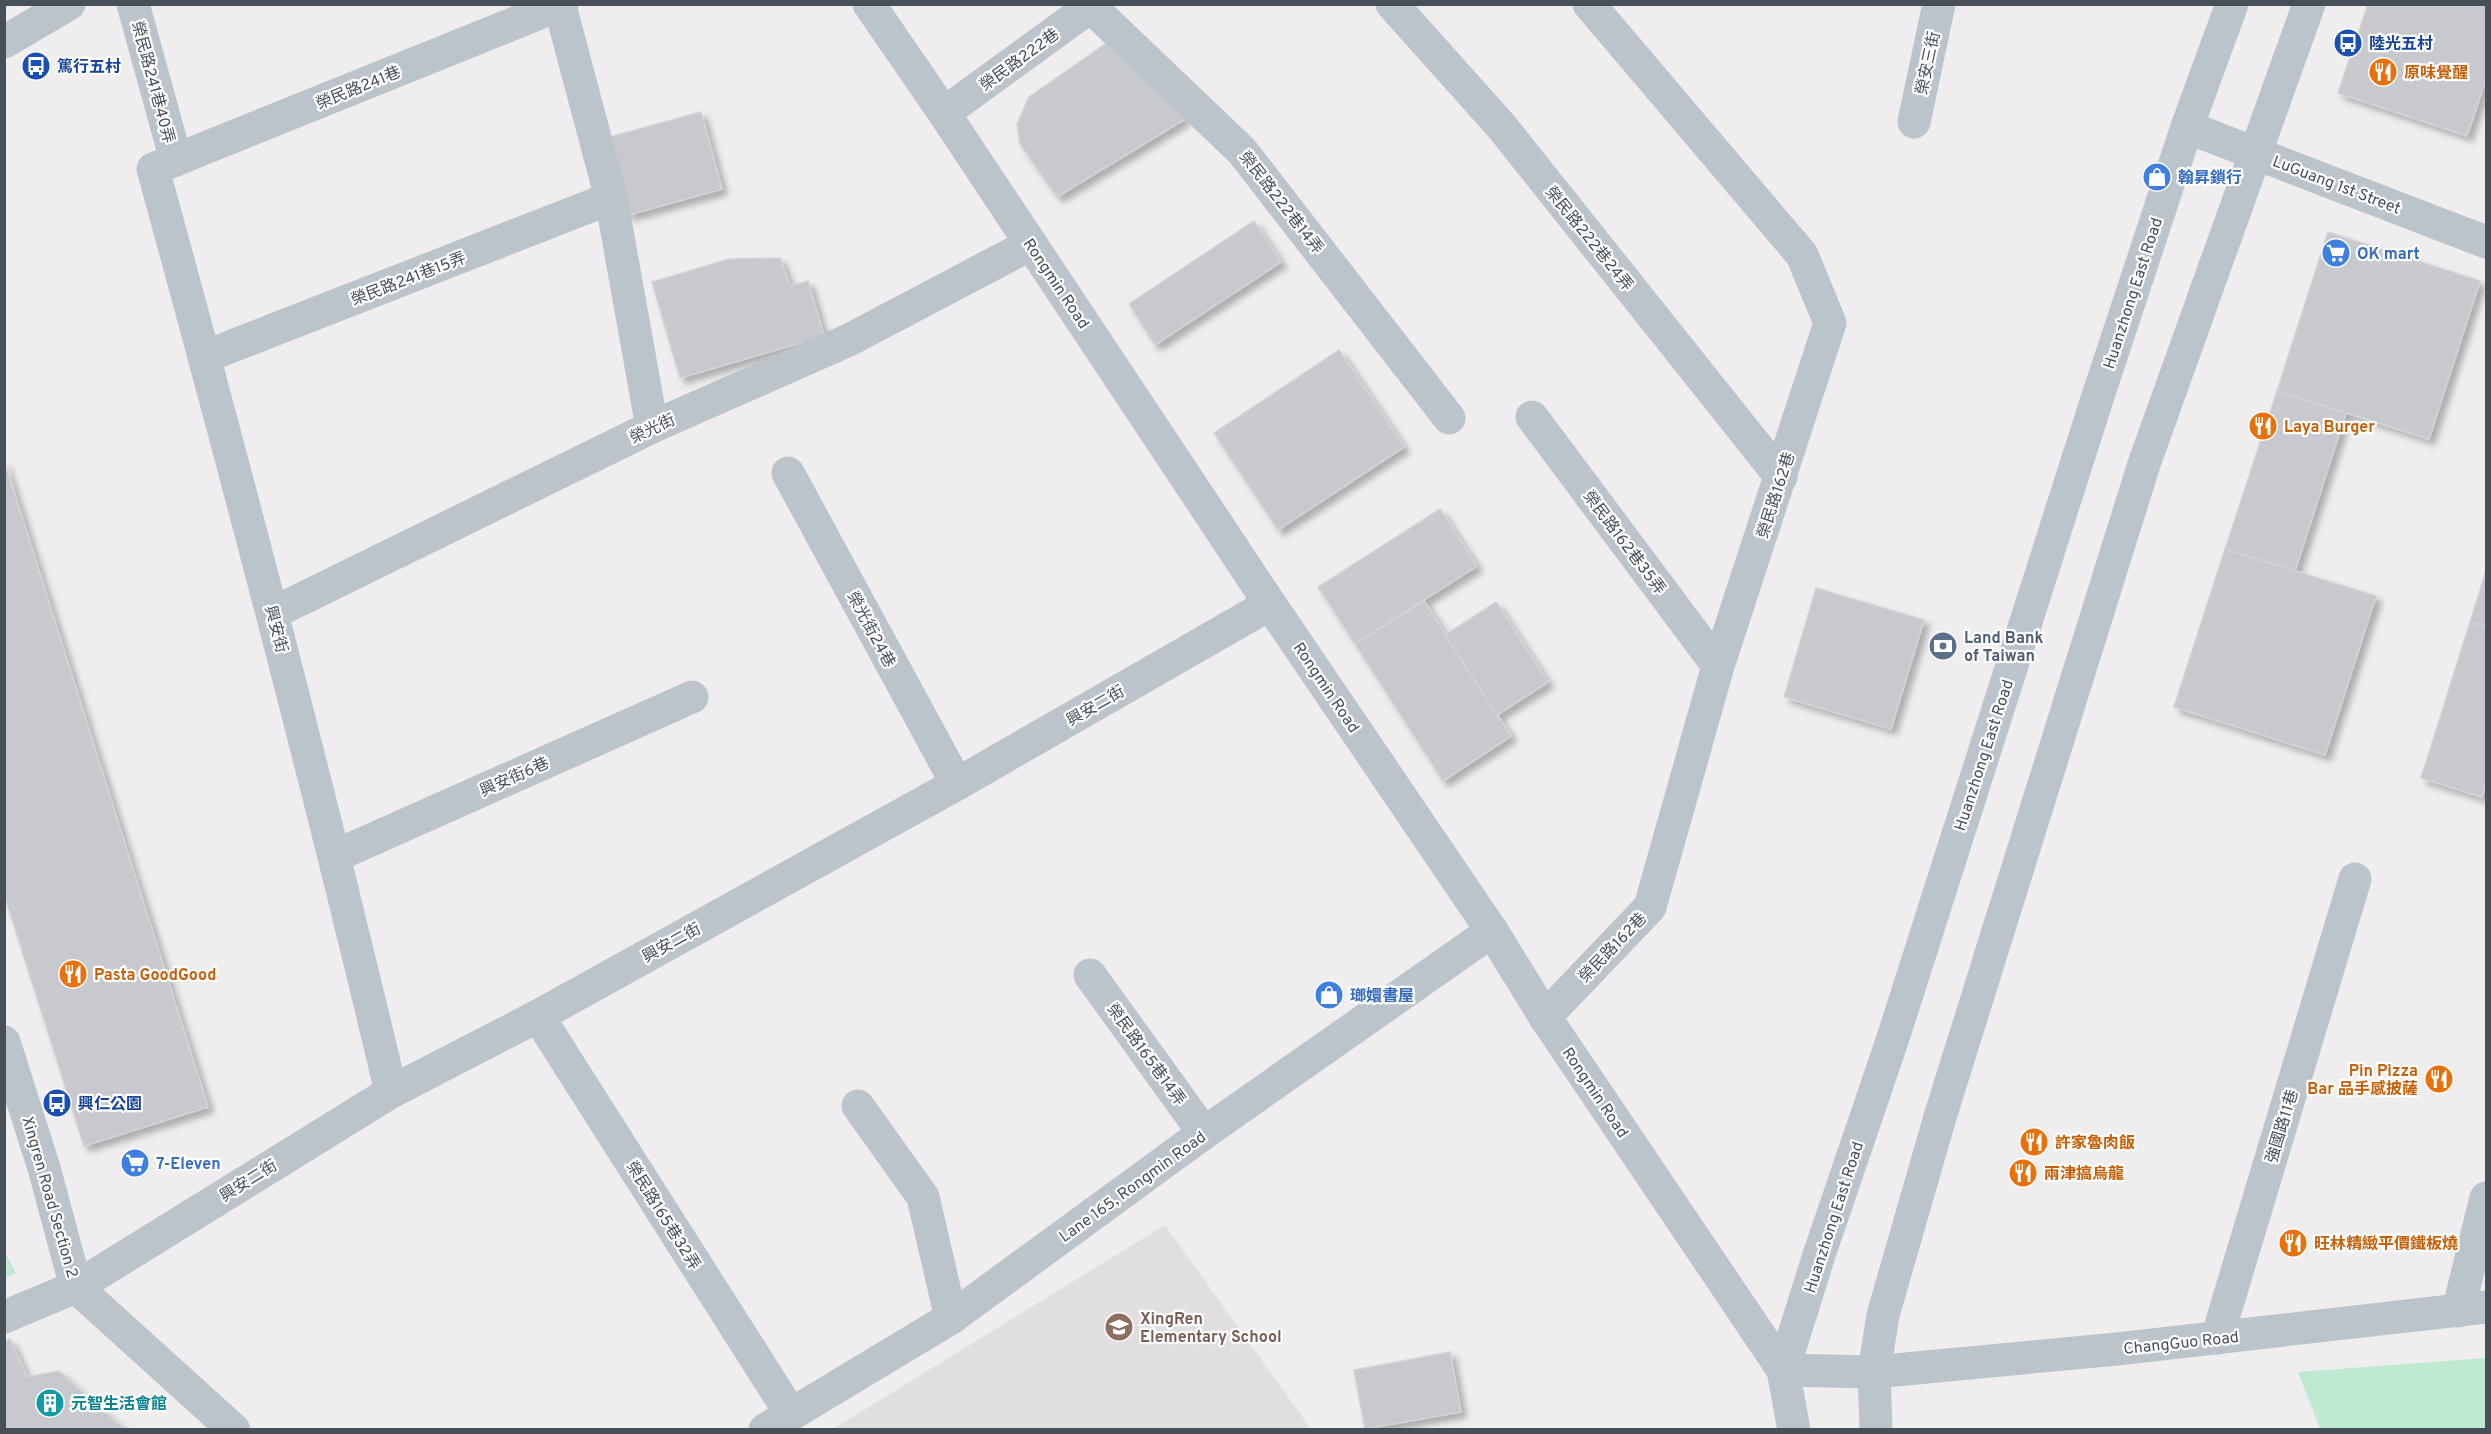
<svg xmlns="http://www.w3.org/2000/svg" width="2491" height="1434" font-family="Overpass,'Noto Sans TC',sans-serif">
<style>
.education{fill:#e0dede}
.green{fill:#bfe9d1}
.building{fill:#c7c9cf;stroke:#d1d3d8;stroke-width:1.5;filter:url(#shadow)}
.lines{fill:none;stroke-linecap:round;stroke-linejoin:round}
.minor{stroke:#bcc4cb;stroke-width:33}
.labels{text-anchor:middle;stroke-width:4.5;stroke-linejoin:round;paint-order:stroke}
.transit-label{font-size:16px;font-weight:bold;fill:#164399;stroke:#fff;text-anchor:start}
.street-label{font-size:16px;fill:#474f58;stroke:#fff}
.food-label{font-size:16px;font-weight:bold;fill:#c56008;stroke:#fff;text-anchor:start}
.shop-label{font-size:16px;font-weight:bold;fill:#366cbe;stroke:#fff;text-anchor:start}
.service-label{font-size:16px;font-weight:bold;fill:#4e5e75;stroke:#fff;text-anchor:start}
.education-label{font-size:16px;font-weight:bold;fill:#785e54;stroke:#fff;text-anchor:start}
.culture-label{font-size:16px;font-weight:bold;fill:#0d838f;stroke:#fff;text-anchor:start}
</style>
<defs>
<filter id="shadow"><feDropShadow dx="5.5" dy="5.5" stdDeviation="3" flood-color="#0004"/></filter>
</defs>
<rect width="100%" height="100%" fill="#efeded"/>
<path class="education" d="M1165 1225 1311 1429H833Z"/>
<g class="green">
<path d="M5 1252 16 1273 5 1278H4Z"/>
<path d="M2486 1358V1429H2320L2298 1372Z"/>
</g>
<g class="building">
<path d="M2368 4H2486V79L2467 136 2338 93Z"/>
<path d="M1121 33 1185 119 1057 197 1020 144 1017 124 1029 97Z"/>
<path d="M701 112 722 189 628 215 606 138Z"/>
<path d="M1254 221 1281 262 1155 345 1129 304Z"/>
<path d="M2328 232 2480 281 2429 439 2277 391Z"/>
<path d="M780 258 790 286 808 281 824 336 680 378 652 282 729 259Z"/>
<path d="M1339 350 1404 447 1278 530 1214 433Z"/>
<path d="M2277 391 2346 413 2295 571 2225 549Z"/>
<path d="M4 460 208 1107 84 1146 4 894Z"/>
<path d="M1440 509 1477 566 1355 644 1318 587Z"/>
<path d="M2225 549 2376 596 2325 755 2174 707Z"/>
<path d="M2486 571V627L2470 622Z"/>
<path d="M1816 588 1924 620 1891 729 1784 697Z"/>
<path d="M1424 601 1511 736 1443 781 1355 644Z"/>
<path d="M1496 602 1548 682 1497 715 1445 635Z"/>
<path d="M2470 622 2486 627V784L2482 797 2421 778Z"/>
<path d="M10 1339 27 1377 59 1371 125 1430H4V1341Z"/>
<path d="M1450 1352 1461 1412 1365 1429 1354 1370Z"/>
</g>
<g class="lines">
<g class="minor">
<path d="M133 4 176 160"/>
<path d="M869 4 944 113 1270 604 1492 931 1545 1017 1783 1370 1794 1430"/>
<path d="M1392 4 1502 127 1781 477"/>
<path d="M560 6 611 198 652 427"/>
<path d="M1091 7 1242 151 1449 418"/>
<path d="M4 42 69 4"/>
<path d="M944 113 1094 4"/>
<path d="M1914 122 1939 4"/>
<path d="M2187 127 2486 242"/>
<path d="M204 357 611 198"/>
<path d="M1532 417 1718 666"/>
<path d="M788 473 957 784"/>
<path d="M273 613 652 427 849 340 1031 244"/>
<path d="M335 856 692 697"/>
<path d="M1090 975 1204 1133"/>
<path d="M538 1016 791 1414"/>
<path d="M1545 1017 1650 907 1718 666 1830 323 1802 255 1589 4"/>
<path d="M4 1042 44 1168 76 1287 234 1430"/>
<path d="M391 1092C318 782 237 475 153 169L562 4"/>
<path d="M858 1106 923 1197 951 1318"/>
<path d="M2458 1311 2486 1198"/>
<path d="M4 1317 76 1287 391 1092 538 1016 957 784 1270 604"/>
<path d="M2217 1338 2355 879"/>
<path d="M1783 1370 1819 1255 1892 1041 2098 396 2187 127 2232 4"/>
<path d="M1783 1370 1874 1372 2117 1349 2486 1307"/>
<path d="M765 1430 951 1318 1204 1133 1492 931"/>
<path d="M1876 1430 1874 1372 1883 1315 1940 1117 2144 464 2309 4"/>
</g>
</g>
<defs>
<g id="bus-disc" transform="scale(1.5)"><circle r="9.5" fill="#1a4fb4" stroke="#fff"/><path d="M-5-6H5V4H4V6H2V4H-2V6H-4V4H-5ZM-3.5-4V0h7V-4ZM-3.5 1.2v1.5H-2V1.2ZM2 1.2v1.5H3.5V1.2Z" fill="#fff"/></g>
<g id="restaurant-disc" transform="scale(1.5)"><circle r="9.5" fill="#e8710a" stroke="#fff"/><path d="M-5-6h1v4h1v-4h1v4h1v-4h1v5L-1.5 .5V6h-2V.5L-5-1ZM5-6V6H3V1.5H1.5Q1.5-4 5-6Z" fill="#fff"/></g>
<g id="shop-disc" transform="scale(1.5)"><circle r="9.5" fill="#3f7fe0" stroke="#fff"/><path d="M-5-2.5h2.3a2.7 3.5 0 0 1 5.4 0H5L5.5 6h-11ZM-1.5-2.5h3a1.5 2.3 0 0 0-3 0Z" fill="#fff"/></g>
<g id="supermarket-disc" transform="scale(1.5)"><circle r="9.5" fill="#3f7fe0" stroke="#fff"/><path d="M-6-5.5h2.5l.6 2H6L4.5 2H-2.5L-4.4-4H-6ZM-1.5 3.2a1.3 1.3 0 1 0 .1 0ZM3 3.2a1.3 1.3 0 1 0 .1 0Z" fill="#fff"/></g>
<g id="bank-disc" transform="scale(1.5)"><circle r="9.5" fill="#5c6f8a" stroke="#fff"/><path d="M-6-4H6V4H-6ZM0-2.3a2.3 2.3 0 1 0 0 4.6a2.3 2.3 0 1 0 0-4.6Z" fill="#fff"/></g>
<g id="school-disc" transform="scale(1.5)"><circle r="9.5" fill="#8d6e63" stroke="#fff"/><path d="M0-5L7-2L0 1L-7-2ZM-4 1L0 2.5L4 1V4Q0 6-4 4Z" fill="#fff"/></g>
<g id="building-disc" transform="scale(1.5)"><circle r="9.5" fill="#0f9aa8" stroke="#fff"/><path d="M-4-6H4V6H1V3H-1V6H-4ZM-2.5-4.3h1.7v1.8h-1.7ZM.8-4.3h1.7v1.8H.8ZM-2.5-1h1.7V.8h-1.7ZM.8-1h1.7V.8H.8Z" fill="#fff"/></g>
</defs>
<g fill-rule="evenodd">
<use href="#bus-disc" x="2348" y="43"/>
<use href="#bus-disc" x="36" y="66"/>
<use href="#restaurant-disc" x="2383" y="72"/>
<use href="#shop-disc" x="2157" y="177"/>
<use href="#supermarket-disc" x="2336" y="253"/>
<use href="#restaurant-disc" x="2263" y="426"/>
<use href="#bank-disc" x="1943" y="646"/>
<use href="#restaurant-disc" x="73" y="974"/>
<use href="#shop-disc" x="1329" y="995"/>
<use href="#restaurant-disc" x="2439" y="1079"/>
<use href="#bus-disc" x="57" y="1103"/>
<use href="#restaurant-disc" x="2034" y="1142"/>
<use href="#supermarket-disc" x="135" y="1163"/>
<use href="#restaurant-disc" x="2023" y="1173"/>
<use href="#restaurant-disc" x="2293" y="1243"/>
<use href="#school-disc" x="1119" y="1327"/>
<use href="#building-disc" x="50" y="1403"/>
</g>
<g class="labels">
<g class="transit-label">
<text x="2369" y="49">陸光五村</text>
<text x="57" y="72">篤行五村</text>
<text x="78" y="1109">興仁公園</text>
</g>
<g class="street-label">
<text transform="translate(1019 59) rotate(-36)" y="6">榮民路222巷</text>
<text transform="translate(1927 63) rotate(-78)" y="6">榮安三街</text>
<text transform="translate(154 82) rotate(75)" y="6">榮民路241巷40弄</text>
<text transform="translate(358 87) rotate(-22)" y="6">榮民路241巷</text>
<text transform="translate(2337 184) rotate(21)" y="6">LuGuang 1st Street</text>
<text transform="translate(1282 202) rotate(52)" y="6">榮民路222巷14弄</text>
<text transform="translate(1590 238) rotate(51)" y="6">榮民路222巷24弄</text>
<text transform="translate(408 278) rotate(-21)" y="6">榮民路241巷15弄</text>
<text transform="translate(1057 283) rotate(56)" y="6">Rongmin Road</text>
<text transform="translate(2132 293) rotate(-72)" y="6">Huanzhong East Road</text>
<text transform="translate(652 428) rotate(-25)" y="6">榮光街</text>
<text transform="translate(1775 495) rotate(-72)" y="6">榮民路162巷</text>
<text transform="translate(1625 542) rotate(53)" y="6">榮民路162巷35弄</text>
<text transform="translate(277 629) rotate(75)" y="6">興安街</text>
<text transform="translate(872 629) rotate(62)" y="6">榮光街24巷</text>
<text transform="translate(1327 687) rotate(56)" y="6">Rongmin Road</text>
<text transform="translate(1095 705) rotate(-30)" y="6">興安二街</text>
<text transform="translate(1983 755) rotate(-72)" y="6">Huanzhong East Road</text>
<text transform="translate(514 776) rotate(-24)" y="6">興安街6巷</text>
<text transform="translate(671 942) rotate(-29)" y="6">興安二街</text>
<text transform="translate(1612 947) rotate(-46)" y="6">榮民路162巷</text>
<text transform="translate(1147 1054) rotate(54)" y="6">榮民路165巷14弄</text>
<text transform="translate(1596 1092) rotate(56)" y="6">Rongmin Road</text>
<text transform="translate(2281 1126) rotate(-73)" y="6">強國路11巷</text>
<text transform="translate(248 1180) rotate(-32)" y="6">興安二街</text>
<text transform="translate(1132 1186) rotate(-36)" y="6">Lane 165, Rongmin Road</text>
<text transform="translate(51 1197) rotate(74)" y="6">Xingren Road Section 2</text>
<text transform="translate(664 1215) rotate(58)" y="6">榮民路165巷32弄</text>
<text transform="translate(1833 1217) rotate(-72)" y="6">Huanzhong East Road</text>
<text transform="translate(2181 1342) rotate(-6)" y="6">ChangGuo Road</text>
</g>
<g class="food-label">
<text x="2404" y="78">原味覺醒</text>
<text x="2284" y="432">Laya Burger</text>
<text x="94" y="980">Pasta GoodGood</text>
<text x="2418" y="1076" text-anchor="end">Pin Pizza<tspan x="2418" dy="18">Bar 品手感披薩</tspan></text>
<text x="2055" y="1148">許家魯肉飯</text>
<text x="2044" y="1179">兩津搞烏龍</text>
<text x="2314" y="1249">旺林精緻平價鐵板燒</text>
</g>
<g class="shop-label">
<text x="2178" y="183">翰昇鎖行</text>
<text x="2357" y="259">OK mart</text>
<text x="1350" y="1001">瑯嬛書屋</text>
<text x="156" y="1169">7-Eleven</text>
</g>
<g class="service-label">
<text x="1964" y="643">Land Bank<tspan x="1964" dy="18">of Taiwan</tspan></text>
</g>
<g class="education-label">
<text x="1140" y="1324">XingRen<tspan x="1140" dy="18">Elementary School</tspan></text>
</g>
<g class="culture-label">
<text x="71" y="1409">元智生活會館</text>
</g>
</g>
<rect width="2491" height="1434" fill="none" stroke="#474f58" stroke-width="12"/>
</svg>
